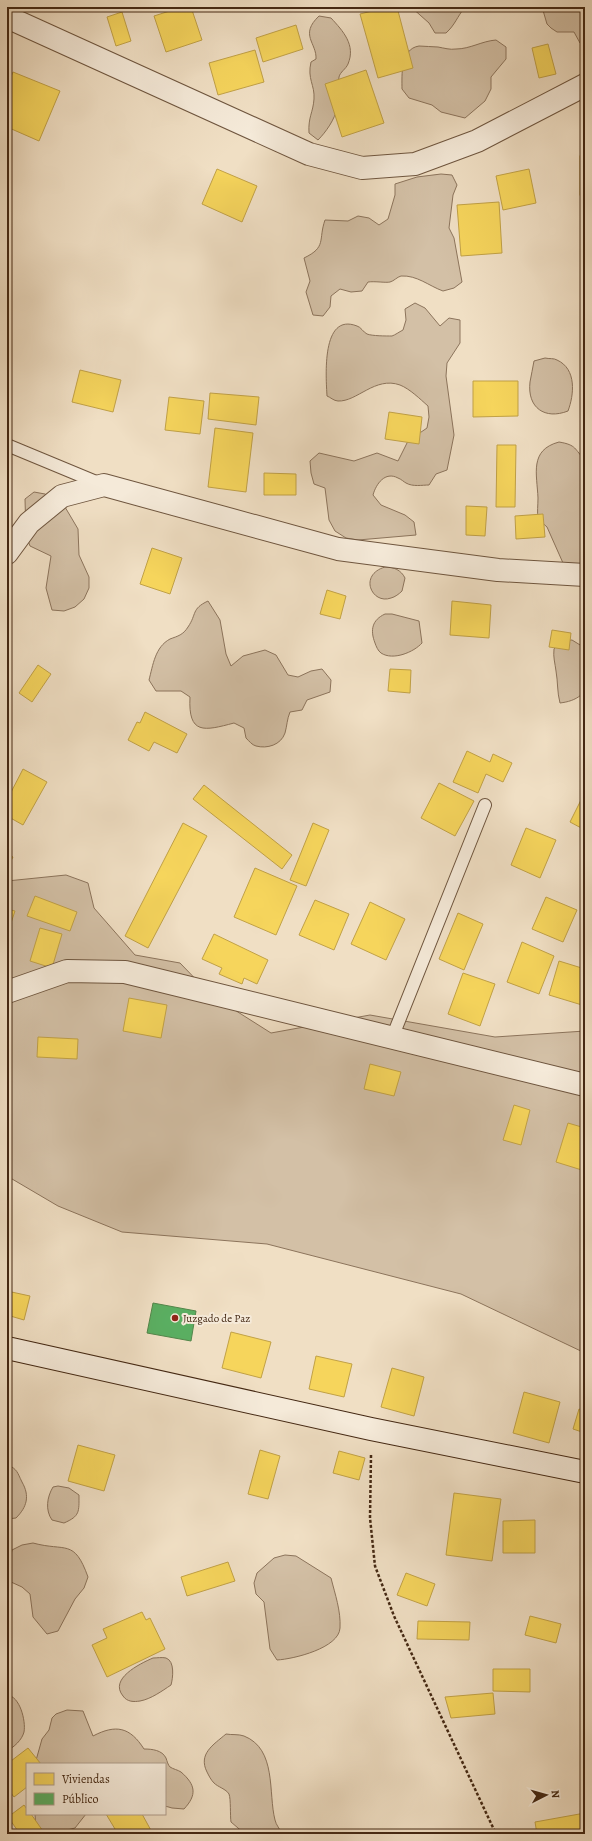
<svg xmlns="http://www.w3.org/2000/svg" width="592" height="1841" font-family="Alegreya,serif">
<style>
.green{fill:#d3c0a6;stroke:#8c745c}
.homes{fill:#f6d55c;stroke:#c1a146}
.public{fill:#5aae61;stroke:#53864a}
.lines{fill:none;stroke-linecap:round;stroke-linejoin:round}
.lane-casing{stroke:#6f563f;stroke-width:14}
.street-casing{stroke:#6f563f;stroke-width:24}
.secondary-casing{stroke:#442813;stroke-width:24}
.path{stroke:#442813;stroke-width:2.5;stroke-dasharray:3 2;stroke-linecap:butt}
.lane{stroke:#f5ead9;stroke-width:12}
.street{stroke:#f5ead9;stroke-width:22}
.secondary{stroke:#f5ead9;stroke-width:22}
.poi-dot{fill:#8f2418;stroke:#f5ead9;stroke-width:1.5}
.labels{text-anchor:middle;stroke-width:4;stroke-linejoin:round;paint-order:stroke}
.poi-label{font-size:11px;fill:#442813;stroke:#f5ead9;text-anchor:start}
</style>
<rect width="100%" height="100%" fill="#f0dfc4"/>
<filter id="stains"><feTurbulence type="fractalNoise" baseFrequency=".005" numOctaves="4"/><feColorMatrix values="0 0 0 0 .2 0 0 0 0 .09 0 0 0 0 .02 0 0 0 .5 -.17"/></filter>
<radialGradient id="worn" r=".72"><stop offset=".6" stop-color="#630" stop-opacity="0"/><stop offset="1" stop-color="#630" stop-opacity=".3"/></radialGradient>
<g class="green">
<path d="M411 7H465C457 17 455 25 446 33H435L429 23Z"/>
<path d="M542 7H585V48L580 43 574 32H557L551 28 547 24Z"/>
<path d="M319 16 331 18C343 31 356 45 348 64 346 69 340 72 339 77 337 87 339 98 337 108 335 119 326 132 318 140L309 133C308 117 313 113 314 99 315 85 307 79 311 62L316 59C317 43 299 35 319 16Z"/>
<path d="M496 40 506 47V59L491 77V89L485 101 465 118 441 112 432 105 409 98 402 89C402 75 400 49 419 46 425 46 432 47 438 47 444 48 450 50 456 49 470 49 482 41 496 40Z"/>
<path d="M441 174 452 175 457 185 453 195 449 228 454 238 462 282 454 288 443 291C429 286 417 275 401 276 397 277 394 281 390 282 386 283 375 281 368 282L362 291 351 292 340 289 331 296 330 307 323 316 313 315 306 292 310 281 304 258C327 247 318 240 325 220L348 221 358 216 369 218 379 225 388 219 395 195V184L417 177Z"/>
<path d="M415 303 425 308 440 326 449 318 460 320V343L447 363 446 376 454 435 447 470 436 474 429 485C422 485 413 487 406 483 404 482 401 479 398 478 385 471 376 484 373 495L381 505 405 515 414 522 416 535 358 540 346 538 335 531 329 520 325 488 314 484 311 473 310 461 319 453 354 461 377 453 398 461 408 441 427 428 429 417 428 406C420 399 410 389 400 385 375 376 357 402 338 401 334 401 330 397 327 396 326 377 321 312 357 326 361 327 363 332 367 334 372 336 386 336 392 336 395 335 399 332 403 330L406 320 405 309Z"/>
<path d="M545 358C549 359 554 358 557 360 577 369 574 395 568 411 545 420 527 408 530 382 531 375 533 368 534 361Z"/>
<path d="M559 442C577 445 574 449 585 460V570L567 572 547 527 538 519C537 512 538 505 538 498 537 474 529 450 559 442Z"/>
<path d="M34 492 45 494 65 507 78 529 79 555 89 577V588L84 599 75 607 64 611 52 610 46 588 51 556 30 546 26 535 25 499Z"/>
<path d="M385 567C394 567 401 570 405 578L402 591C399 594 395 597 391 598 372 605 358 575 385 567Z"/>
<path d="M208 601 220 620 226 654 231 666 243 656 265 650 276 655 288 675 298 677 311 671 322 669 331 680 330 692 307 700 302 710 290 712C287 719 287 726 285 733 281 745 267 749 256 746 252 745 249 741 246 738L244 728 234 723C204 731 188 735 190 697L181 691H156L149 680C153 665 155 647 170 639 178 636 183 635 188 627 197 614 191 609 208 601Z"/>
<path d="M385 614H392L419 621 422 643C414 652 393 661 381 653 378 651 376 646 375 643 370 630 372 620 385 614Z"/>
<path d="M572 640 585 648C585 657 588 689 581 695 575 700 568 702 560 703 557 692 558 682 556 671 555 663 553 657 554 649L561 641Z"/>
<path d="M66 875 88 883 94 908 135 955 180 963 211 995 271 1033 370 1015 495 1037 585 1031V1353L461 1294 267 1244 122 1232 58 1206 7 1176V881Z"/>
<path d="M7 1464C18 1470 17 1472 22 1482 30 1496 27 1507 16 1518L7 1519Z"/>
<path d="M58 1486 69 1488 79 1495C79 1512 80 1516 64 1523L52 1520C45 1510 47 1497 53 1487Z"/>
<path d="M33 1543C66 1552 74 1538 88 1577L84 1588 75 1599 58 1631 47 1634 33 1617 30 1594 22 1587 11 1582 8 1572 12 1550 22 1545Z"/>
<path d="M285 1555 296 1556 331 1578C335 1594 341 1611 340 1628 339 1648 294 1659 277 1660L270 1649 264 1602 256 1594 254 1583 257 1573 274 1558Z"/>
<path d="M153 1658C157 1658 162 1657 166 1658 175 1661 173 1678 171 1685 162 1691 151 1699 140 1701 134 1702 127 1702 123 1696 109 1679 139 1664 153 1658Z"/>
<path d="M7 1695C20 1696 26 1721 24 1732 22 1740 14 1747 7 1751Z"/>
<path d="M67 1710 83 1711 93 1736C116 1724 130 1727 144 1749 152 1749 162 1750 166 1758 167 1761 168 1765 170 1767 173 1769 178 1770 181 1772 196 1785 197 1795 184 1809L172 1808 165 1806V1764H35L42 1739 49 1730 52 1718 56 1714Z"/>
<path d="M226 1734C231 1735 239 1734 244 1736 277 1749 268 1793 275 1820 276 1825 280 1829 282 1834H245L231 1822C230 1816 231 1799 229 1794 226 1789 218 1787 214 1783 211 1780 209 1776 207 1772 198 1754 213 1745 226 1734Z"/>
<path d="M35 1814H86L75 1828 63 1831 60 1834H32L36 1830Z"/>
</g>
<g class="homes">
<path d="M182 7H191L202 40 166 52 154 16Z"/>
<path d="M388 7H397L413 68 378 78 360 14Z"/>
<path d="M122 12 131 41 116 46 107 17Z"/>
<path d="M296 25 303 49 263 62 256 38Z"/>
<path d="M548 44 556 74 539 78 532 48Z"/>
<path d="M255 50 264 82 218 95 209 63Z"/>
<path d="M366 70 384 123 342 137 325 84Z"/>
<path d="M13 72 60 91 39 141 7 127V86Z"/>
<rect x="580" y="156" width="5" height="39"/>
<path d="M217 169 257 186 242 222 202 204Z"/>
<path d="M529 169 536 203 503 210 496 176Z"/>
<path d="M499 202 502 253 461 256 457 205Z"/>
<path d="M80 370 121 380 113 412 72 402Z"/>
<path d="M473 381H518V416L473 417Z"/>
<path d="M210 393 259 397 256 425 208 419Z"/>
<path d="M169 397 204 401 200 434 165 430Z"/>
<path d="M389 412 422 417 419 444 385 439Z"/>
<path d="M215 428 253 433 246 492 208 487Z"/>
<path d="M497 445H516L515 507H496Z"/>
<path d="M264 473 296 474V495H264Z"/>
<path d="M466 506 487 507 485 536 466 535Z"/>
<path d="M543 514 545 537 516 539 515 516Z"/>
<path d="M152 548 182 558 170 594 140 584Z"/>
<path d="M327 590 346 596 340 619 320 614Z"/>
<path d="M452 601 491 605 489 638 450 635Z"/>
<path d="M552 630 571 633 569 650 549 647Z"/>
<path d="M38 665 51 674 32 702 19 693Z"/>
<path d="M390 669 411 670 410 693 388 691Z"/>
<path d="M145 712 187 734 177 753 154 742 149 751 128 740 137 722 140 723Z"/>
<path d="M467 751 490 762 493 754 512 763 503 782 486 774 478 793 453 782Z"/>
<path d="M23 769 47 782 23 825 7 816V800Z"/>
<path d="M439 783 474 801 455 836 421 818Z"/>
<path d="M204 785 292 855 282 869 193 799Z"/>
<path d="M585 792V830L570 822Z"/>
<path d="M183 823 207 836 148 948 125 936Z"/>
<path d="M313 823 329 830 306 886 290 880Z"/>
<path d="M526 828 556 840 540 878 511 865Z"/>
<path d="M7 854 13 857 7 868Z"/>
<path d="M255 868 297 886 276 935 234 917Z"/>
<path d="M35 896 77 912 70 931 27 916Z"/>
<path d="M546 897 577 910 563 942 532 929Z"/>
<path d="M315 900 349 914 334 950 299 935Z"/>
<path d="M370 902 405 919 386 960 351 944Z"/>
<path d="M7 909 15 911 7 935Z"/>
<path d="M458 913 483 924 464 970 439 959Z"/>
<path d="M40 928 62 934 52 968 30 961Z"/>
<path d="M214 934 268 960 257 984 244 978 242 984 219 974 222 968 202 959Z"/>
<path d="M522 942 554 956 539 994 507 982Z"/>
<path d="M559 961 585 969V995L582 1005 549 995Z"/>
<path d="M463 973 495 984 480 1026 448 1014Z"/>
<path d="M129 998 167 1005 161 1038 123 1031Z"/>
<path d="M38 1037 78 1039 77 1059 37 1057Z"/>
<path d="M370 1064 401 1072 394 1096 364 1089Z"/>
<path d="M514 1105 530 1110 521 1145 503 1140Z"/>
<path d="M568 1123 585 1128V1171L556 1162Z"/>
<path d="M7 1291 30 1296 24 1320 7 1315Z"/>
<path d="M231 1332 271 1342 261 1378 222 1368Z"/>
<path d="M316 1356 352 1364 344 1397 309 1389Z"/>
<path d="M392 1368 424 1377 414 1416 381 1407Z"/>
<path d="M524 1392 560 1402 549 1443 513 1433Z"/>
<path d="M579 1409 585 1411V1433L573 1429Z"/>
<path d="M78 1445 115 1455 104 1491 68 1481Z"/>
<path d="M260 1450 280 1456 268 1499 248 1494Z"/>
<path d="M339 1451 365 1458 359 1480 333 1473Z"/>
<path d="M454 1493 501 1499 492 1561 446 1555Z"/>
<path d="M535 1520V1553H503V1521Z"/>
<path d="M228 1562 235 1581 187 1596 181 1577Z"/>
<path d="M406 1573 435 1584 427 1606 397 1595Z"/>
<path d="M142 1612 146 1620 150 1618 165 1649 107 1677 92 1645 107 1638 103 1629Z"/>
<path d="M530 1616 561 1624 556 1643 525 1635Z"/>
<path d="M418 1621 470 1622 469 1640 417 1639Z"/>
<path d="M493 1669H530V1692L493 1691Z"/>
<path d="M493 1693 495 1714 451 1718 445 1697Z"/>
<path d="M28 1748 41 1764H27V1787L14 1797 7 1788V1764Z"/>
<path d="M24 1805 27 1809V1814H31L45 1834H20L8 1817Z"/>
<path d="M585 1813V1834H537L535 1822Z"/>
<path d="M106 1814H142L153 1834H105L115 1829Z"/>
</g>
<path class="public" d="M153 1303 196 1311 191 1341 147 1333Z"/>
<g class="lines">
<g class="lane-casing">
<g id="lane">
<path d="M7 445 101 484"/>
<path d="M392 1038 485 805"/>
</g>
</g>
<g class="street-casing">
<g id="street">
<path d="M7 17 309 154 362 168 415 164 477 141 585 85"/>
<path d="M7 553 29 523 62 496 104 485 338 549 498 570 585 575"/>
<path d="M7 992 67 971 125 972 585 1085"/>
</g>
</g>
<g class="secondary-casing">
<path id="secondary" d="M7 1348 371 1429 585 1472"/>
</g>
<path class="path" d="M371 1455 370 1518 375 1566 394 1616 496 1834"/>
<use href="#lane" class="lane"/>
<use href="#street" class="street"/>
<use href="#secondary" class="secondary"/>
</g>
<circle class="poi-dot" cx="175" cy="1318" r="4"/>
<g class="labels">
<g class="poi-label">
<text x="183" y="1322">Juzgado de Paz</text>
</g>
</g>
<rect width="592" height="1841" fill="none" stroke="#f0dfc4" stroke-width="24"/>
<rect x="8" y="8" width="576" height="1825" fill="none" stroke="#442813" stroke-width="2"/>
<rect x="12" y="12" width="568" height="1817" fill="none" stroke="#442813"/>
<rect x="26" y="1763" width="140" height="52" fill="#f5ead9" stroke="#ae9c8a"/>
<rect x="34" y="1773" width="20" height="12" fill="#f6d55c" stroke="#ae9c8a"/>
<text x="62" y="1783" font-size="12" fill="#442813">Viviendas</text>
<rect x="34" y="1793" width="20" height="12" fill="#5aae61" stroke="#ae9c8a"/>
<text x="62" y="1803" font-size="12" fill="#442813">Público</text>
<g transform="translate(546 1795) rotate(84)" stroke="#f5ead9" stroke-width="3" paint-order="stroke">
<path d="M0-3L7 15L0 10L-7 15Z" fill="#442813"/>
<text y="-6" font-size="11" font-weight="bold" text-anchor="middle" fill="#442813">N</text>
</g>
<rect width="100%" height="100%" filter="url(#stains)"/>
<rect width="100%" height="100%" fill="url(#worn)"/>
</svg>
